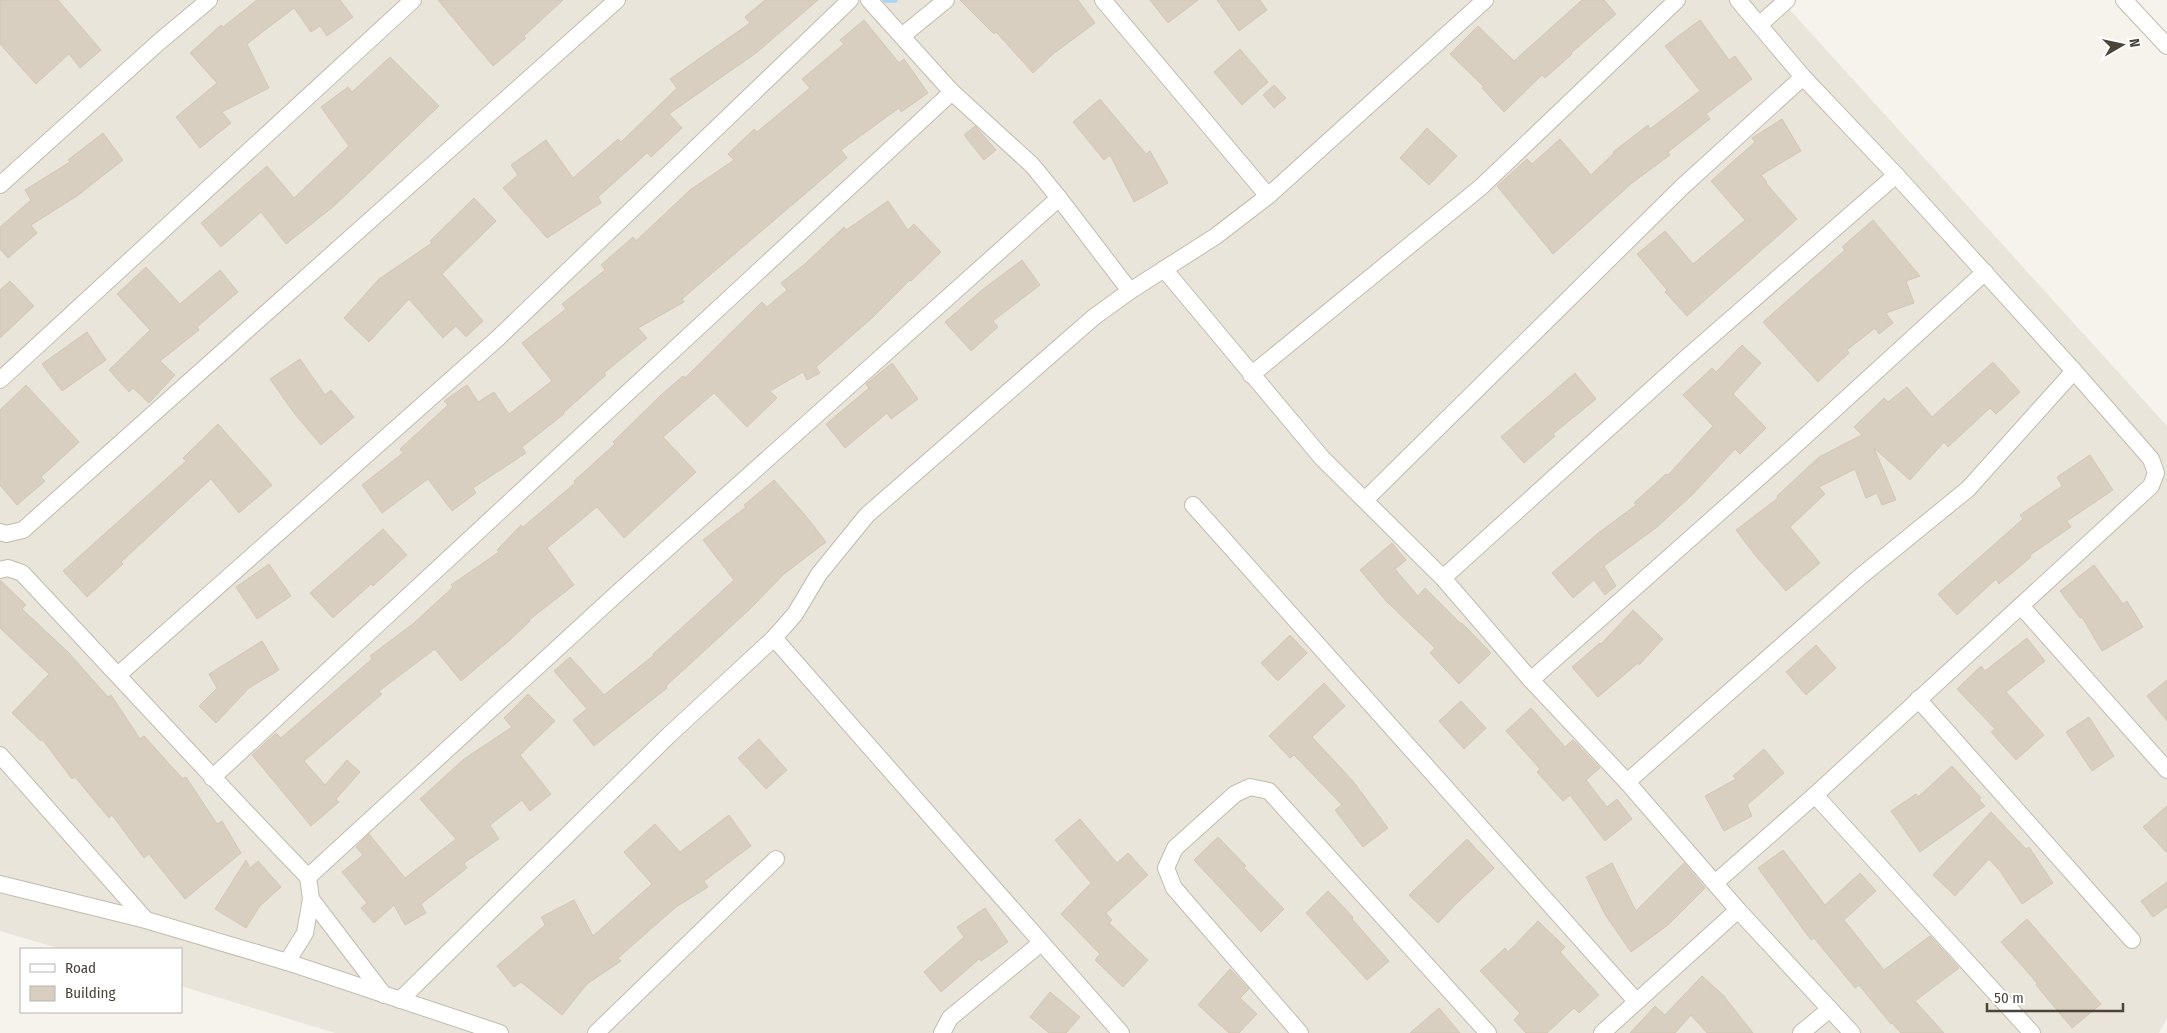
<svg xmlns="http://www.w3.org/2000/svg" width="2167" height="1033" font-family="'Fira Sans Condensed',sans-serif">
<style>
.residential{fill:#eae5da}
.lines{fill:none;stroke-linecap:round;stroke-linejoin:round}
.stream{stroke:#a9d4f2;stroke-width:5.5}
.building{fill:#d8cfc1;stroke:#d3c7b4}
.minor-casing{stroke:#c2bbae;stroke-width:18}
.minor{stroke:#fff;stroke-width:16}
</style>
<rect width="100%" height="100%" fill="#f6f3ec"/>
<path class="residential" d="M0 0H1781L2167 426V1018L2159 1033H335L181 986V949H61L0 931Z"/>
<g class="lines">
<path class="stream" d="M885 0H895"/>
</g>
<g class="building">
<path d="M0 0H58L101 50 80 68 69 54 36 84 0 44Z"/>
<path d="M257 0H340L353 17 327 36 320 26 311 32 294 8 247 44 269 88 222 112 231 123 200 148 176 117 217 83 190 53 221 25 223 27Z"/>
<path d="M438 0H563L524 36 526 38 493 66Z"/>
<path d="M765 0H818L756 53 669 114 682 128 651 157 647 153 598 197 601 203 547 238 503 188 518 175 511 165 546 140 573 178 618 139 621 142 677 88 670 79 750 23 745 17Z"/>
<path d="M960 0H1078L1095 23 1053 54 1033 73 996 32 994 34Z"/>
<path d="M1150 0H1198L1168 23Z"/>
<path d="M1217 0H1260L1267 10 1239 31Z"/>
<path d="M1582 0H1604L1616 14 1571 53 1572 54 1545 78 1542 75 1504 112 1482 88 1484 87 1450 54 1478 26 1514 61Z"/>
<path d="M864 20 899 63 904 59 928 93 901 112 899 108 841 150 847 158 682 299 684 302 638 328 647 338 604 373 606 375 563 413 564 414 522 447 526 453 473 488 476 493 452 511 428 479 382 513 362 485 403 453 400 449 448 405 444 401 467 385 478 402 494 392 509 414 552 381 522 343 566 309 562 304 605 270 601 265 633 237 636 241 690 190 734 160 728 154 754 129 757 132 810 88 802 79 844 44 840 40Z"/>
<path d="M1700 20 1729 60 1735 56 1752 79 1706 114 1710 119 1668 152 1670 155 1632 183 1553 254 1497 186 1527 159 1532 164 1560 139 1591 175 1614 153 1613 152 1648 125 1650 129 1700 91 1665 46Z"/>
<path d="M1240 49 1268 82 1242 105 1214 72Z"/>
<path d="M390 57 439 106 333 207 286 244 261 212 221 247 201 223 267 166 294 198 349 146 321 107 348 87 352 92Z"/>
<path d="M1274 85 1286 98 1274 108 1263 95Z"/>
<path d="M1100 99 1146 154 1150 151 1168 183 1134 202 1110 155 1104 160 1073 122Z"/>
<path d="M1782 119 1801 151 1761 175 1767 182 1766 183 1797 219 1687 316 1665 292 1667 290 1637 254 1665 231 1693 264 1745 220 1711 181 1755 142 1752 138Z"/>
<path d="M975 126 996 150 984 160 964 135Z"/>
<path d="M1427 128 1457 156 1429 185 1400 158Z"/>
<path d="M103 133 123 160 77 196 31 225 37 233 8 258 0 249V227L31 200 25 190 70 162 68 160Z"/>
<path d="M474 198 496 221 442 274 483 321 466 337 456 326 443 338 409 299 369 342 344 318 379 279 432 243 430 241Z"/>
<path d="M888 201 908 230 914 224 941 252 911 281 910 280 872 318 816 367 820 373 807 380 803 372 770 391 777 398 747 427 714 393 663 437 696 472 624 538 597 507 547 548 574 585 529 620 530 621 510 640 461 681 435 649 379 691 382 694 304 761 325 785 347 760 360 772 336 799 339 802 311 826 252 755 276 733 281 738 372 659 370 656 414 623 453 587 451 585 499 552 497 550 521 525 523 527 575 483 574 481 615 444 613 442 660 396 683 376 685 378 762 302 767 307 787 290 781 283 806 263 844 227 846 230Z"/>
<path d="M1873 220 1920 276 1906 281 1914 303 1886 313 1893 323 1879 334 1875 328 1847 350 1849 353 1818 382 1763 322 1845 250 1842 247Z"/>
<path d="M1022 260 1040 285 993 321 998 327 971 351 945 322 982 290Z"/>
<path d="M146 267 180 304 220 270 238 292 197 327 199 330 160 361 175 375 149 403 133 388 129 392 109 370 150 330 117 294Z"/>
<path d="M10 281 34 306 0 338V290Z"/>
<path d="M87 332 106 360 62 391 42 364Z"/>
<path d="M1742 345 1761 363 1733 394 1766 428 1740 454 1735 449 1691 496 1657 527 1604 566 1616 586 1605 595 1594 580 1573 598 1552 573 1597 534 1636 505 1634 503 1666 474 1668 475 1713 426 1683 395 1712 368 1716 372Z"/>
<path d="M300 359 325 395 331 390 354 417 321 445 294 413 270 379Z"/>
<path d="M1993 362 2020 392 1996 414 1990 408 1948 447 1944 442 1910 480 1874 448 1896 500 1882 505 1877 493 1866 498 1855 469 1819 487 1825 494 1790 527 1820 563 1786 591 1755 555 1736 530 1778 498 1777 496 1819 457 1862 435 1854 427 1884 398 1888 402 1907 387 1932 417Z"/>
<path d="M892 363 918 399 891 419 887 413 845 448 826 424 869 388 866 384Z"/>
<path d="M1575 373 1596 399 1553 434 1555 436 1524 463 1501 437Z"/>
<path d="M26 385 79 442 41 477 45 481 17 505 0 485V410Z"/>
<path d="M218 424 272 485 239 513 211 479 121 562 123 564 87 597 63 571 186 461 183 458Z"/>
<path d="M2090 455 2113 490 2067 521 2071 527 2030 555 2031 557 1999 584 1996 579 1957 615 1938 594 2023 519 2020 515 2062 486 2057 477Z"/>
<path d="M774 480 805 515 826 542 784 574 750 609 666 686 667 688 594 746 573 720 587 709 554 671 570 657 604 695 654 655 653 654 734 580 703 540 746 507 744 505Z"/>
<path d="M383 529 407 555 373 586 371 584 333 618 310 593Z"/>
<path d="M1392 543 1406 560 1395 569 1418 596 1425 588 1461 624 1462 623 1491 653 1459 684 1430 653 1435 648 1387 602 1360 570Z"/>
<path d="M269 564 291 596 257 619 236 587Z"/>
<path d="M2094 565 2123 604 2127 601 2143 627 2102 651 2082 617 2080 618 2060 591Z"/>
<path d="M0 580 26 605 22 609 68 652 108 697 111 695 140 739 144 736 183 779 186 777 217 824 222 821 241 853 185 899 149 854 144 858 112 815 109 818 75 777 72 779 42 739 41 741 12 713 49 674 0 628Z"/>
<path d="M1633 610 1663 639 1639 665 1638 663 1598 697 1572 667 1600 643 1601 644Z"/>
<path d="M1290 635 1307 653 1278 681 1261 663Z"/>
<path d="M2027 638 2045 661 2006 692 2044 735 2016 760 1991 732 1995 729 1957 689 1981 666 1985 671Z"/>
<path d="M262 641 279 670 249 688 216 723 199 706 217 688 209 674Z"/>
<path d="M1816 645 1836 668 1806 695 1786 672Z"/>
<path d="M2167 680V721L2147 696Z"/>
<path d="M1324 683 1345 706 1312 737 1352 780 1388 828 1363 847 1335 810 1342 805 1294 755 1290 758 1269 736Z"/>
<path d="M528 694 555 721 520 755 551 794 530 811 522 800 490 825 499 839 464 863 467 868 421 904 426 913 405 925 394 905 374 923 361 908 367 903 342 872 363 855 356 847 369 834 405 878 456 839 420 799 464 759 512 727 504 718Z"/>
<path d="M1461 701 1486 728 1464 749 1439 721Z"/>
<path d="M1531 708 1565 747 1573 740 1600 768 1586 780 1607 807 1617 799 1632 819 1605 841 1570 795 1563 801 1537 772 1540 769 1506 731Z"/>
<path d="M2089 717 2114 756 2092 771 2066 732Z"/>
<path d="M759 739 787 770 766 789 738 758Z"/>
<path d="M1764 749 1784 773 1747 805 1752 816 1724 831 1705 796 1736 779 1733 776Z"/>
<path d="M1952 766 1981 798 1979 800 1985 806 1920 852 1891 811 1916 794 1918 797Z"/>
<path d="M2167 806V853L2143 827Z"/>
<path d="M1991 812 2026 849 2029 847 2053 883 2022 904 2000 871 1989 859 1955 896 1933 875Z"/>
<path d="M729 815 751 846 704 881 708 887 676 907 618 958 621 961 587 984 562 1015 521 982 514 987 497 966 545 925 541 917 574 900 593 936 652 884 624 852 655 824 680 852Z"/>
<path d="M1080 819 1117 863 1128 853 1148 875 1106 913 1112 920 1109 923 1148 960 1123 987 1095 960 1100 954 1061 914 1091 883 1055 840Z"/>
<path d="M1218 837 1246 866 1244 868 1284 909 1261 932 1194 860Z"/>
<path d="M1467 839 1494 868 1457 903 1438 923 1409 895Z"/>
<path d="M1783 850 1825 905 1860 873 1876 891 1844 920 1884 970 1930 936 1959 968 1915 1001 1944 1033H1901L1892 1023 1891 1024 1859 985 1855 988 1814 938 1811 940 1758 868Z"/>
<path d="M246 860 250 868 258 861 281 887 260 906 246 928 215 909Z"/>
<path d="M1612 863 1636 911 1684 863 1705 888 1668 925 1631 952 1606 916 1586 877Z"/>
<path d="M2167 882V907L2153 917 2141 901Z"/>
<path d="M1328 891 1353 917 1352 919 1389 961 1367 980 1306 913Z"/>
<path d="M985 908 1008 942 981 961 979 959 941 992 924 972 964 937 957 927Z"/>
<path d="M2027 919 2101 1004 2072 1028 2036 985 2037 983 2001 942Z"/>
<path d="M1538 921 1565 947 1560 952 1599 995 1579 1013 1574 1008 1547 1033H1526L1514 1020 1520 1013 1480 971 1505 948 1508 952Z"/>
<path d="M1230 969 1249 989 1240 998 1257 1014 1239 1033H1229L1198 1005Z"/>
<path d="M1702 976 1723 995 1753 1033H1707L1691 1015 1675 1033H1630L1655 1006 1665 1015Z"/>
<path d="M1050 992 1080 1017 1066 1033H1049L1030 1017Z"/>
<path d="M1439 1008 1460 1033H1410Z"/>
</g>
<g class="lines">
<g class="minor-casing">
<g id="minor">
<path d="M1103 0 1268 196"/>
<path d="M2124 0 2167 46"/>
<path d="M1759 25 1787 0"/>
<path d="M902 36 946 0"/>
<path d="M0 185 159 42 209 0"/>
<path d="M1164 269 1322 458 1443 578 1531 680 1627 782 1738 910 1852 1033"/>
<path d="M1130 291 1216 236 1268 196 1485 0"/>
<path d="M1251 375 1481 187 1677 0"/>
<path d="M0 380 413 0"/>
<path d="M1365 500 1682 187 1803 77"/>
<path d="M1193 505 1636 1001"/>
<path d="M0 532 6 534 23 530 617 0"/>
<path d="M0 570 8 568 22 573C117 674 211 777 308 877L311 899 305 933 287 962"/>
<path d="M1443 578 1684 360 1896 175"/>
<path d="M2021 606 2167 770"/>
<path d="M774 638 1121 1033"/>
<path d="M118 675 497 339 850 0"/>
<path d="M1531 680 1790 450 1985 272"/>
<path d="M1918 699 2132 940"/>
<path d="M0 755 146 920"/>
<path d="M212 778 952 92"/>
<path d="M1627 782 1861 576 1968 489 2074 371"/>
<path d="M1815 795 2032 1033"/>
<path d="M308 877 622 589 1059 198 1032 165 952 92 869 0"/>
<path d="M1715 883 1815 795 2151 486 2156 473 2151 459 2074 371 1896 175 1803 77 1738 0"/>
<path d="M0 884 146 920 287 962 500 1033"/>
<path d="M311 899 384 995"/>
<path d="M400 1000 669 735 774 638 795 614 819 574 867 515 1094 317 1130 291 1059 198"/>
<path d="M596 1033 776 859"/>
<path d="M942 1033 950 1018 1041 943"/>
<path d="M1300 1033 1174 888 1166 868 1175 848 1235 794 1250 787 1269 791 1488 1033"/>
<path d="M1602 1033 1738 910"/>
<path d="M1801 1033 1830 1009"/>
</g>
</g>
<use href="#minor" class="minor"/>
</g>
<rect x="20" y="948" width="162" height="65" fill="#ffffff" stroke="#b7b4b0"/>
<rect x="30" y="964" width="25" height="8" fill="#ffffff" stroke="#b7b4b0"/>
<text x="65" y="973" font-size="15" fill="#4b4439">Road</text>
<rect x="30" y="986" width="25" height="15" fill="#d8cfc1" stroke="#b7b4b0"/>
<text x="65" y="998" font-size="15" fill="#4b4439">Building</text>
<g transform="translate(2122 45) rotate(81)" stroke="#ffffff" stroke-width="4" paint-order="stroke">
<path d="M0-4L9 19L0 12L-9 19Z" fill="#4b4439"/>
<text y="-8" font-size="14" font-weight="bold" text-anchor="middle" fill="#4b4439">N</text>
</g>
<path d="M1987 1003v8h136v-8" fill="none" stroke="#4b4439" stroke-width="2.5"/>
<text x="1994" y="1003" font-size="15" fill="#4b4439" stroke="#ffffff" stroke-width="4" paint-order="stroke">50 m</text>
</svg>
